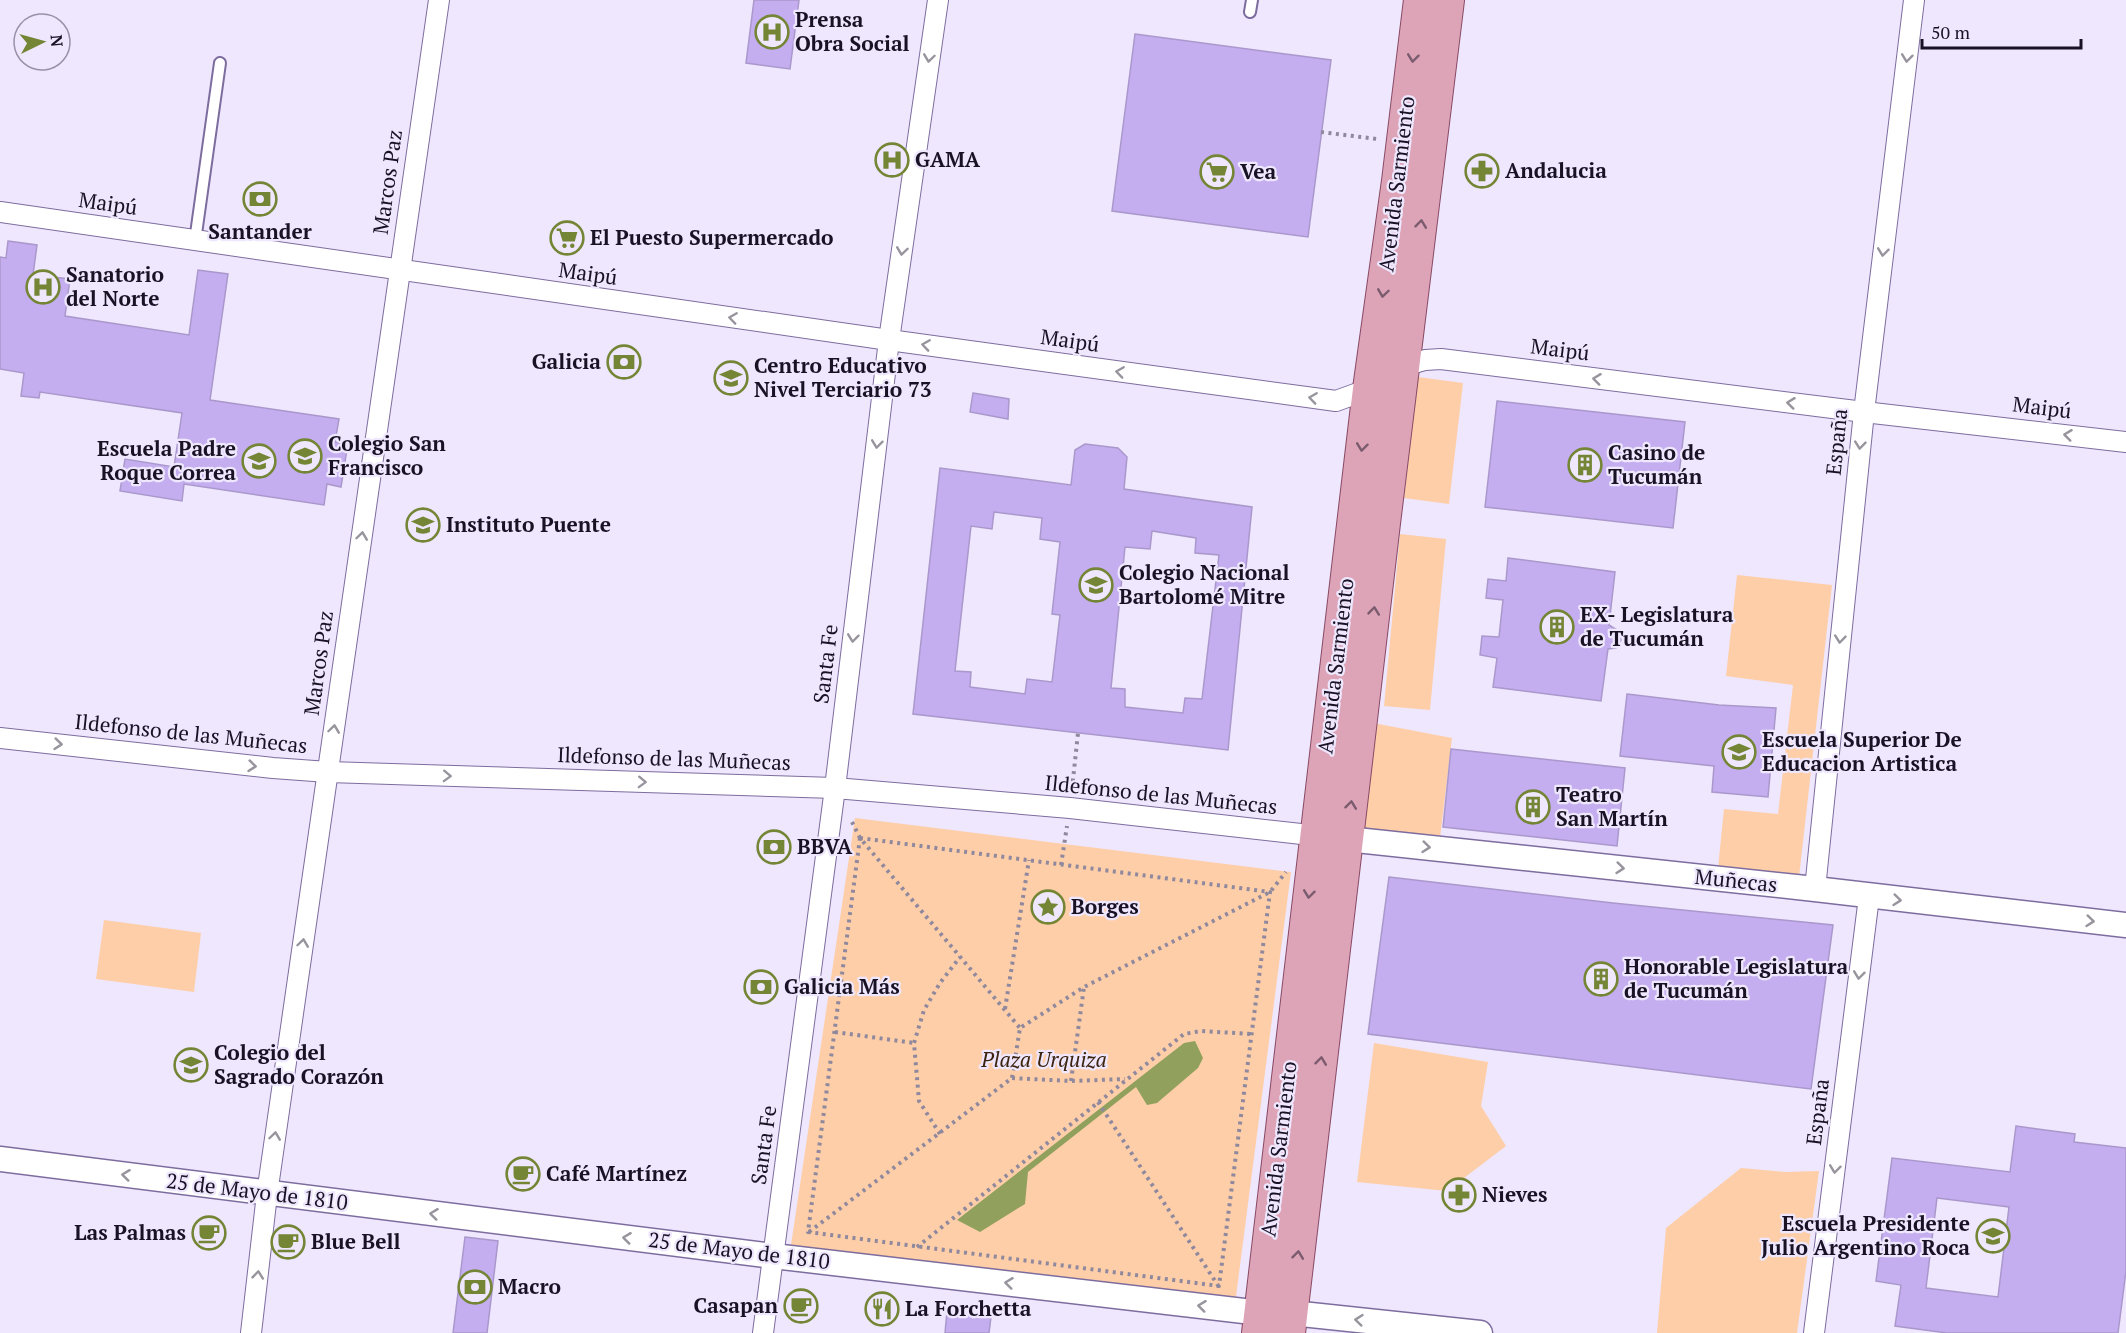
<svg xmlns="http://www.w3.org/2000/svg" width="2126" height="1333" font-family="'PT Serif',serif">
<style>
.green{fill:#fecea8}
.water{fill:#91a15d}
.building{fill:#c4aeef;stroke:#aa98cc;stroke-width:1.5;fill-rule:evenodd}
.lines{fill:none;stroke-linecap:round;stroke-linejoin:round}
.service-casing{stroke:#7d6c9e;stroke-width:14}
.minor-casing{stroke:#7d6c9e;stroke-width:22}
.tertiary-casing{stroke:#7d6c9e;stroke-width:27}
.primary-casing{stroke:#894965;stroke-width:34}
.path{stroke:#90899d;stroke-width:4;stroke-dasharray:3 4.5;stroke-linecap:butt}
.service{stroke:#fff;stroke-width:10}
.minor{stroke:#fff;stroke-width:20}
.tertiary{stroke:#fff;stroke-width:24}
.primary{stroke:#dda4b7;stroke-width:32}
.oneway{stroke:#98949d}
.oneway2{stroke:#7b5b6e}
.labels{text-anchor:middle;stroke-width:4.5;stroke-linejoin:round;paint-order:stroke}
.poi-label{font-size:21px;font-weight:bold;fill:#191225;stroke:#eee7fd;text-anchor:start}
.street-label{font-size:21px;fill:#191225;stroke:#eee7fd}
.park-label{font-size:21px;font-style:italic;fill:#3b230e;stroke:#eee7fd}
</style>
<rect width="100%" height="100%" fill="#eee7fd"/>
<g class="green">
<path d="M1418 377 1463 383 1449 504 1404 498Z"/>
<path d="M1400 534 1446 539 1430 710 1384 706Z"/>
<path d="M1737 575 1832 585 1799 877 1718 868 1724 809 1778 814 1793 685 1726 676Z"/>
<path d="M1368 722 1452 738 1440 838 1347 839Z"/>
<path d="M855 818 1291 872 1235 1304 791 1245Z"/>
<path d="M104 920 201 933 194 992 96 979Z"/>
<path d="M1374 1043 1488 1062 1481 1106 1506 1146 1447 1191 1357 1182Z"/>
<path d="M1741 1168 1785 1172 1819 1171 1797 1333H1657L1666 1228Z"/>
</g>
<path class="water" d="M1195 1041 1203 1058 1198 1068 1157 1103 1147 1105 1136 1087 1028 1172 1025 1204 980 1232 957 1220 1184 1043Z"/>
<g class="building">
<path d="M754 0H799L790 69 746 63Z"/>
<path d="M1135 34 1331 60 1308 237 1112 211Z"/>
<path d="M8 241 37 245 33 275 70 279 65 316 189 335 198 270 228 274 210 400 339 419 335 442 348 443 341 487 327 484 324 505 184 484 182 501 120 491 125 459 174 467 182 413 40 392 39 398 21 396 24 373 0 369V257L6 258Z"/>
<path d="M973 393 1009 399 1008 419 970 412Z"/>
<path d="M1497 401 1685 422 1673 528 1485 507Z"/>
<path d="M1085 444 1118 448 1127 457 1124 489 1252 507 1228 750 913 714 940 468 1071 485 1075 450ZM994 512 1042 518 1040 539 1060 542 1052 614 1060 615 1052 682 1027 679 1025 694 970 687 971 672 955 671 971 526 992 529ZM1152 531 1196 538 1195 553 1219 555 1202 699 1185 698 1183 713 1125 707V689L1111 688 1125 547 1150 549Z"/>
<path d="M1508 558 1615 572 1609 625 1617 630 1621 640 1616 648 1608 649 1601 701 1493 687 1497 658 1480 655 1482 636 1499 637 1503 600 1486 598 1488 579 1506 581Z"/>
<path d="M1627 694 1719 705 1776 708 1768 797 1712 792 1714 766 1620 756Z"/>
<path d="M1451 749 1625 768 1617 846 1443 827Z"/>
<path d="M1389 877 1613 903 1833 925 1811 1089 1368 1034Z"/>
<path d="M2016 1126 2075 1134 2074 1142 2126 1148V1271L2118 1333H1947L1895 1326 1901 1285 1876 1281 1892 1158 2010 1172ZM1937 1198 2009 1207 1998 1297 1926 1288Z"/>
<path d="M465 1237 498 1241 487 1333H453Z"/>
<path d="M947 1311 991 1317 989 1333H945Z"/>
</g>
<g class="lines">
<g class="service-casing">
<g id="service">
<path d="M1250 12 1252 0"/>
<path d="M195 241 220 63"/>
</g>
</g>
<g class="minor-casing">
<g id="minor">
<path d="M0 212 889 340 1336 401 1369 389 1404 366 1425 360 1441 359 1864 412 2126 442"/>
<path d="M0 738 273 768 328 772 835 788 1070 808 1328 837"/>
<path d="M1815 889 1864 412 1914 0"/>
<path d="M251 1333 267 1194 439 0"/>
<path d="M763 1333 835 788 889 340 938 0"/>
<path d="M1814 1333 1869 897"/>
</g>
</g>
<g class="tertiary-casing">
<g id="tertiary">
<path d="M1347 839 1815 889 2126 925"/>
<path d="M0 1159 773 1256 1261 1313H1292L1480 1333"/>
</g>
</g>
<g class="primary-casing">
<g id="primary">
<path d="M1258 1333 1369 389 1398 181 1420 0"/>
<path d="M1289 1333 1384 523 1448 0"/>
</g>
</g>
<g class="path">
<path d="M1321 132 1377 139"/>
<path d="M1072 789 1078 733"/>
<path d="M852 822 860 838 1020 1028"/>
<path d="M860 838 1270 892 1219 1286 808 1232Z"/>
<path d="M1061 865 1067 826"/>
<path d="M1005 1009 1029 860"/>
<path d="M835 1032 914 1043"/>
<path d="M1012 1078 1071 1081 1125 1079"/>
<path d="M1071 1081 1084 987"/>
<path d="M1098 1102 1219 1287"/>
<path d="M940 1134 919 1101 914 1043 924 1010 940 983 960 957"/>
<path d="M809 1232 1012 1078 1020 1028 1084 987 1270 892 1286 872"/>
<path d="M917 1247 1184 1034 1201 1031 1251 1034"/>
</g>
<use href="#service" class="service"/>
<use href="#minor" class="minor"/>
<use href="#tertiary" class="tertiary"/>
<use href="#primary" class="primary"/>
</g>
<defs><path id="oneway-chevron" d="M-2-3.5L2.5 0L-2 3.5" fill="none" stroke-width="1.6" stroke-linecap="round" stroke-linejoin="round" transform="scale(1.5)"/></defs>
<g class="oneway">
<use href="#oneway-chevron" transform="translate(929 58) rotate(98)"/>
<use href="#oneway-chevron" transform="translate(1907 58) rotate(97)"/>
<use href="#oneway-chevron" transform="translate(902 251) rotate(98)"/>
<use href="#oneway-chevron" transform="translate(1883 252) rotate(97)"/>
<use href="#oneway-chevron" transform="translate(733 318) rotate(-172)"/>
<use href="#oneway-chevron" transform="translate(926 345) rotate(-172)"/>
<use href="#oneway-chevron" transform="translate(1120 372) rotate(-172)"/>
<use href="#oneway-chevron" transform="translate(1597 379) rotate(-173)"/>
<use href="#oneway-chevron" transform="translate(1313 398) rotate(-172)"/>
<use href="#oneway-chevron" transform="translate(1791 403) rotate(-173)"/>
<use href="#oneway-chevron" transform="translate(2068 435) rotate(-173)"/>
<use href="#oneway-chevron" transform="translate(877 444) rotate(97)"/>
<use href="#oneway-chevron" transform="translate(1860 445) rotate(96)"/>
<use href="#oneway-chevron" transform="translate(362 536) rotate(-82)"/>
<use href="#oneway-chevron" transform="translate(853 638) rotate(97)"/>
<use href="#oneway-chevron" transform="translate(1840 639) rotate(96)"/>
<use href="#oneway-chevron" transform="translate(334 729) rotate(-82)"/>
<use href="#oneway-chevron" transform="translate(58 744) rotate(6)"/>
<use href="#oneway-chevron" transform="translate(252 766) rotate(6)"/>
<use href="#oneway-chevron" transform="translate(447 776) rotate(2)"/>
<use href="#oneway-chevron" transform="translate(642 782) rotate(2)"/>
<use href="#oneway-chevron" transform="translate(1426 847) rotate(6)"/>
<use href="#oneway-chevron" transform="translate(1620 868) rotate(6)"/>
<use href="#oneway-chevron" transform="translate(1897 900) rotate(6)"/>
<use href="#oneway-chevron" transform="translate(2090 921) rotate(6)"/>
<use href="#oneway-chevron" transform="translate(303 943) rotate(-82)"/>
<use href="#oneway-chevron" transform="translate(1859 975) rotate(97)"/>
<use href="#oneway-chevron" transform="translate(275 1136) rotate(-82)"/>
<use href="#oneway-chevron" transform="translate(1835 1169) rotate(97)"/>
<use href="#oneway-chevron" transform="translate(126 1175) rotate(-173)"/>
<use href="#oneway-chevron" transform="translate(434 1214) rotate(-173)"/>
<use href="#oneway-chevron" transform="translate(627 1238) rotate(-173)"/>
<use href="#oneway-chevron" transform="translate(258 1275) rotate(-84)"/>
<use href="#oneway-chevron" transform="translate(1009 1283) rotate(-173)"/>
<use href="#oneway-chevron" transform="translate(1202 1306) rotate(-173)"/>
<use href="#oneway-chevron" transform="translate(1359 1320) rotate(-174)"/>
</g>
<g class="oneway2">
<use href="#oneway-chevron" transform="translate(1413 58) rotate(97)"/>
<use href="#oneway-chevron" transform="translate(1421 224) rotate(-83)"/>
<use href="#oneway-chevron" transform="translate(1383 293) rotate(98)"/>
<use href="#oneway-chevron" transform="translate(1362 447) rotate(97)"/>
<use href="#oneway-chevron" transform="translate(1374 611) rotate(-84)"/>
<use href="#oneway-chevron" transform="translate(1351 805) rotate(-83)"/>
<use href="#oneway-chevron" transform="translate(1309 894) rotate(97)"/>
<use href="#oneway-chevron" transform="translate(1321 1061) rotate(-83)"/>
<use href="#oneway-chevron" transform="translate(1298 1255) rotate(-83)"/>
</g>
<defs>
<g id="hospital-ring" transform="scale(1.725)"><circle r="9.5" fill="#eee7fd" stroke="#748535" stroke-width="1.5"/><path d="M-5-5h3v3.5h4V-5h3V5h-3V1.5h-4V5h-3Z" fill="#748535"/></g>
<g id="pharmacy-ring" transform="scale(1.725)"><circle r="9.5" fill="#eee7fd" stroke="#748535" stroke-width="1.5"/><path d="M-2-6h4v4h4v4h-4v4h-4v-4h-4v-4h4Z" fill="#748535"/></g>
<g id="supermarket-ring" transform="scale(1.725)"><circle r="9.5" fill="#eee7fd" stroke="#748535" stroke-width="1.5"/><path d="M-6-5.5h2.5l.6 2H6L4.5 2H-2.5L-4.4-4H-6ZM-1.5 3.2a1.3 1.3 0 1 0 .1 0ZM3 3.2a1.3 1.3 0 1 0 .1 0Z" fill="#748535"/></g>
<g id="bank-ring" transform="scale(1.725)"><circle r="9.5" fill="#eee7fd" stroke="#748535" stroke-width="1.5"/><path d="M-6-4H6V4H-6ZM0-2.3a2.3 2.3 0 1 0 0 4.6a2.3 2.3 0 1 0 0-4.6Z" fill="#748535"/></g>
<g id="university-ring" transform="scale(1.725)"><circle r="9.5" fill="#eee7fd" stroke="#748535" stroke-width="1.5"/><path d="M0-5L7-2L0 1L-7-2ZM-4 1L0 2.5L4 1V4Q0 6-4 4Z" fill="#748535"/></g>
<g id="school-ring" transform="scale(1.725)"><circle r="9.5" fill="#eee7fd" stroke="#748535" stroke-width="1.5"/><path d="M0-5L7-2L0 1L-7-2ZM-4 1L0 2.5L4 1V4Q0 6-4 4Z" fill="#748535"/></g>
<g id="building-ring" transform="scale(1.725)"><circle r="9.5" fill="#eee7fd" stroke="#748535" stroke-width="1.5"/><path d="M-4-6H4V6H1V3H-1V6H-4ZM-2.5-4.3h1.7v1.8h-1.7ZM.8-4.3h1.7v1.8H.8ZM-2.5-1h1.7V.8h-1.7ZM.8-1h1.7V.8H.8Z" fill="#748535"/></g>
<g id="sight-ring" transform="scale(1.725)"><circle r="9.5" fill="#eee7fd" stroke="#748535" stroke-width="1.5"/><path d="M0-6L1.8-2.2L6-1.7L2.9 1.2L3.7 5.4L0 3.3L-3.7 5.4L-2.9 1.2L-6-1.7L-1.8-2.2Z" fill="#748535"/></g>
<g id="cafe-ring" transform="scale(1.725)"><circle r="9.5" fill="#eee7fd" stroke="#748535" stroke-width="1.5"/><path d="M-5.5-4.5H6V0H3Q3 3.5 0 3.5H-2.5Q-5.5 3.5-5.5 0ZM3-3.2v2h1.7v-2ZM-6 4.5H4V6H-6Z" fill="#748535"/></g>
<g id="restaurant-ring" transform="scale(1.725)"><circle r="9.5" fill="#eee7fd" stroke="#748535" stroke-width="1.5"/><path d="M-5-6h1v4h1v-4h1v4h1v-4h1v5L-1.5 .5V6h-2V.5L-5-1ZM5-6V6H3V1.5H1.5Q1.5-4 5-6Z" fill="#748535"/></g>
</defs>
<g fill-rule="evenodd">
<use href="#hospital-ring" x="772" y="32"/>
<use href="#hospital-ring" x="892" y="160"/>
<use href="#pharmacy-ring" x="1482" y="171"/>
<use href="#supermarket-ring" x="1217" y="172"/>
<use href="#bank-ring" x="260" y="199"/>
<use href="#supermarket-ring" x="567" y="238"/>
<use href="#hospital-ring" x="43" y="287"/>
<use href="#bank-ring" x="624" y="362"/>
<use href="#university-ring" x="731" y="378"/>
<use href="#school-ring" x="305" y="456"/>
<use href="#school-ring" x="259" y="461"/>
<use href="#building-ring" x="1585" y="465"/>
<use href="#school-ring" x="423" y="525"/>
<use href="#school-ring" x="1096" y="585"/>
<use href="#building-ring" x="1557" y="627"/>
<use href="#university-ring" x="1739" y="752"/>
<use href="#building-ring" x="1533" y="807"/>
<use href="#bank-ring" x="774" y="847"/>
<use href="#sight-ring" x="1048" y="907"/>
<use href="#building-ring" x="1601" y="979"/>
<use href="#bank-ring" x="761" y="987"/>
<use href="#school-ring" x="191" y="1065"/>
<use href="#cafe-ring" x="523" y="1174"/>
<use href="#pharmacy-ring" x="1459" y="1195"/>
<use href="#cafe-ring" x="209" y="1233"/>
<use href="#school-ring" x="1993" y="1236"/>
<use href="#cafe-ring" x="288" y="1242"/>
<use href="#bank-ring" x="475" y="1287"/>
<use href="#cafe-ring" x="801" y="1306"/>
<use href="#restaurant-ring" x="882" y="1309"/>
</g>
<g class="labels">
<g class="poi-label">
<text x="795" y="27">Prensa<tspan x="795" dy="24">Obra Social</tspan></text>
<text x="915" y="167">GAMA</text>
<text x="1505" y="178">Andalucia</text>
<text x="1240" y="179">Vea</text>
<text x="260" y="239" text-anchor="middle">Santander</text>
<text x="590" y="245">El Puesto Supermercado</text>
<text x="66" y="282">Sanatorio<tspan x="66" dy="24">del Norte</tspan></text>
<text x="601" y="369" text-anchor="end">Galicia</text>
<text x="754" y="373">Centro Educativo<tspan x="754" dy="24">Nivel Terciario 73</tspan></text>
<text x="328" y="451">Colegio San<tspan x="328" dy="24">Francisco</tspan></text>
<text x="236" y="456" text-anchor="end">Escuela Padre<tspan x="236" dy="24">Roque Correa</tspan></text>
<text x="1608" y="460">Casino de<tspan x="1608" dy="24">Tucumán</tspan></text>
<text x="446" y="532">Instituto Puente</text>
<text x="1119" y="580">Colegio Nacional<tspan x="1119" dy="24">Bartolomé Mitre</tspan></text>
<text x="1580" y="622">EX- Legislatura<tspan x="1580" dy="24">de Tucumán</tspan></text>
<text x="1762" y="747">Escuela Superior De<tspan x="1762" dy="24">Educacion Artistica</tspan></text>
<text x="1556" y="802">Teatro<tspan x="1556" dy="24">San Martín</tspan></text>
<text x="797" y="854">BBVA</text>
<text x="1071" y="914">Borges</text>
<text x="1624" y="974">Honorable Legislatura<tspan x="1624" dy="24">de Tucumán</tspan></text>
<text x="784" y="994">Galicia Más</text>
<text x="214" y="1060">Colegio del<tspan x="214" dy="24">Sagrado Corazón</tspan></text>
<text x="546" y="1181">Café Martínez</text>
<text x="1482" y="1202">Nieves</text>
<text x="1970" y="1231" text-anchor="end">Escuela Presidente<tspan x="1970" dy="24">Julio Argentino Roca</tspan></text>
<text x="186" y="1240" text-anchor="end">Las Palmas</text>
<text x="311" y="1249">Blue Bell</text>
<text x="498" y="1294">Macro</text>
<text x="778" y="1313" text-anchor="end">Casapan</text>
<text x="905" y="1316">La Forchetta</text>
</g>
<g class="street-label">
<text transform="translate(388 182) rotate(-82)" y="7">Marcos Paz</text>
<text transform="translate(1397 184) rotate(-83)" y="7">Avenida Sarmiento</text>
<text transform="translate(108 204) rotate(8)" y="7">Maipú</text>
<text transform="translate(588 274) rotate(8)" y="7">Maipú</text>
<text transform="translate(1070 341) rotate(8)" y="7">Maipú</text>
<text transform="translate(1560 350) rotate(7)" y="7">Maipú</text>
<text transform="translate(2042 408) rotate(7)" y="7">Maipú</text>
<text transform="translate(1837 442) rotate(-84)" y="7">España</text>
<text transform="translate(319 663) rotate(-82)" y="7">Marcos Paz</text>
<text transform="translate(826 664) rotate(-83)" y="7">Santa Fe</text>
<text transform="translate(1336 666) rotate(-83)" y="7">Avenida Sarmiento</text>
<text transform="translate(191 734) rotate(6)" y="7">Ildefonso de las Muñecas</text>
<text transform="translate(674 759) rotate(2)" y="7">Ildefonso de las Muñecas</text>
<text transform="translate(1161 795) rotate(6)" y="7">Ildefonso de las Muñecas</text>
<text transform="translate(1736 881) rotate(6)" y="7">Muñecas</text>
<text transform="translate(1818 1112) rotate(-83)" y="7">España</text>
<text transform="translate(764 1145) rotate(-82)" y="7">Santa Fe</text>
<text transform="translate(1279 1149) rotate(-83)" y="7">Avenida Sarmiento</text>
<text transform="translate(257 1192) rotate(7)" y="7">25 de Mayo de 1810</text>
<text transform="translate(739 1251) rotate(7)" y="7">25 de Mayo de 1810</text>
</g>
<g class="park-label">
<text x="1044" y="1067">Plaza Urquiza</text>
</g>
</g>
<g transform="translate(42 42) rotate(85)"><circle r="28" fill="#eee7fd" stroke="#9992a7" stroke-width="1.5"/>
<path d="M0-4.5L10 22L0 15L-10 22Z" fill="#748535"/>
<text y="-9" font-size="16" font-weight="bold" text-anchor="middle" fill="#191225">N</text>
</g>
<path d="M1922 39v9h159v-9" fill="none" stroke="#191225" stroke-width="3"/>
<text x="1931" y="39" font-size="18" fill="#191225" stroke="#eee7fd" stroke-width="4.5" paint-order="stroke">50 m</text>
</svg>
